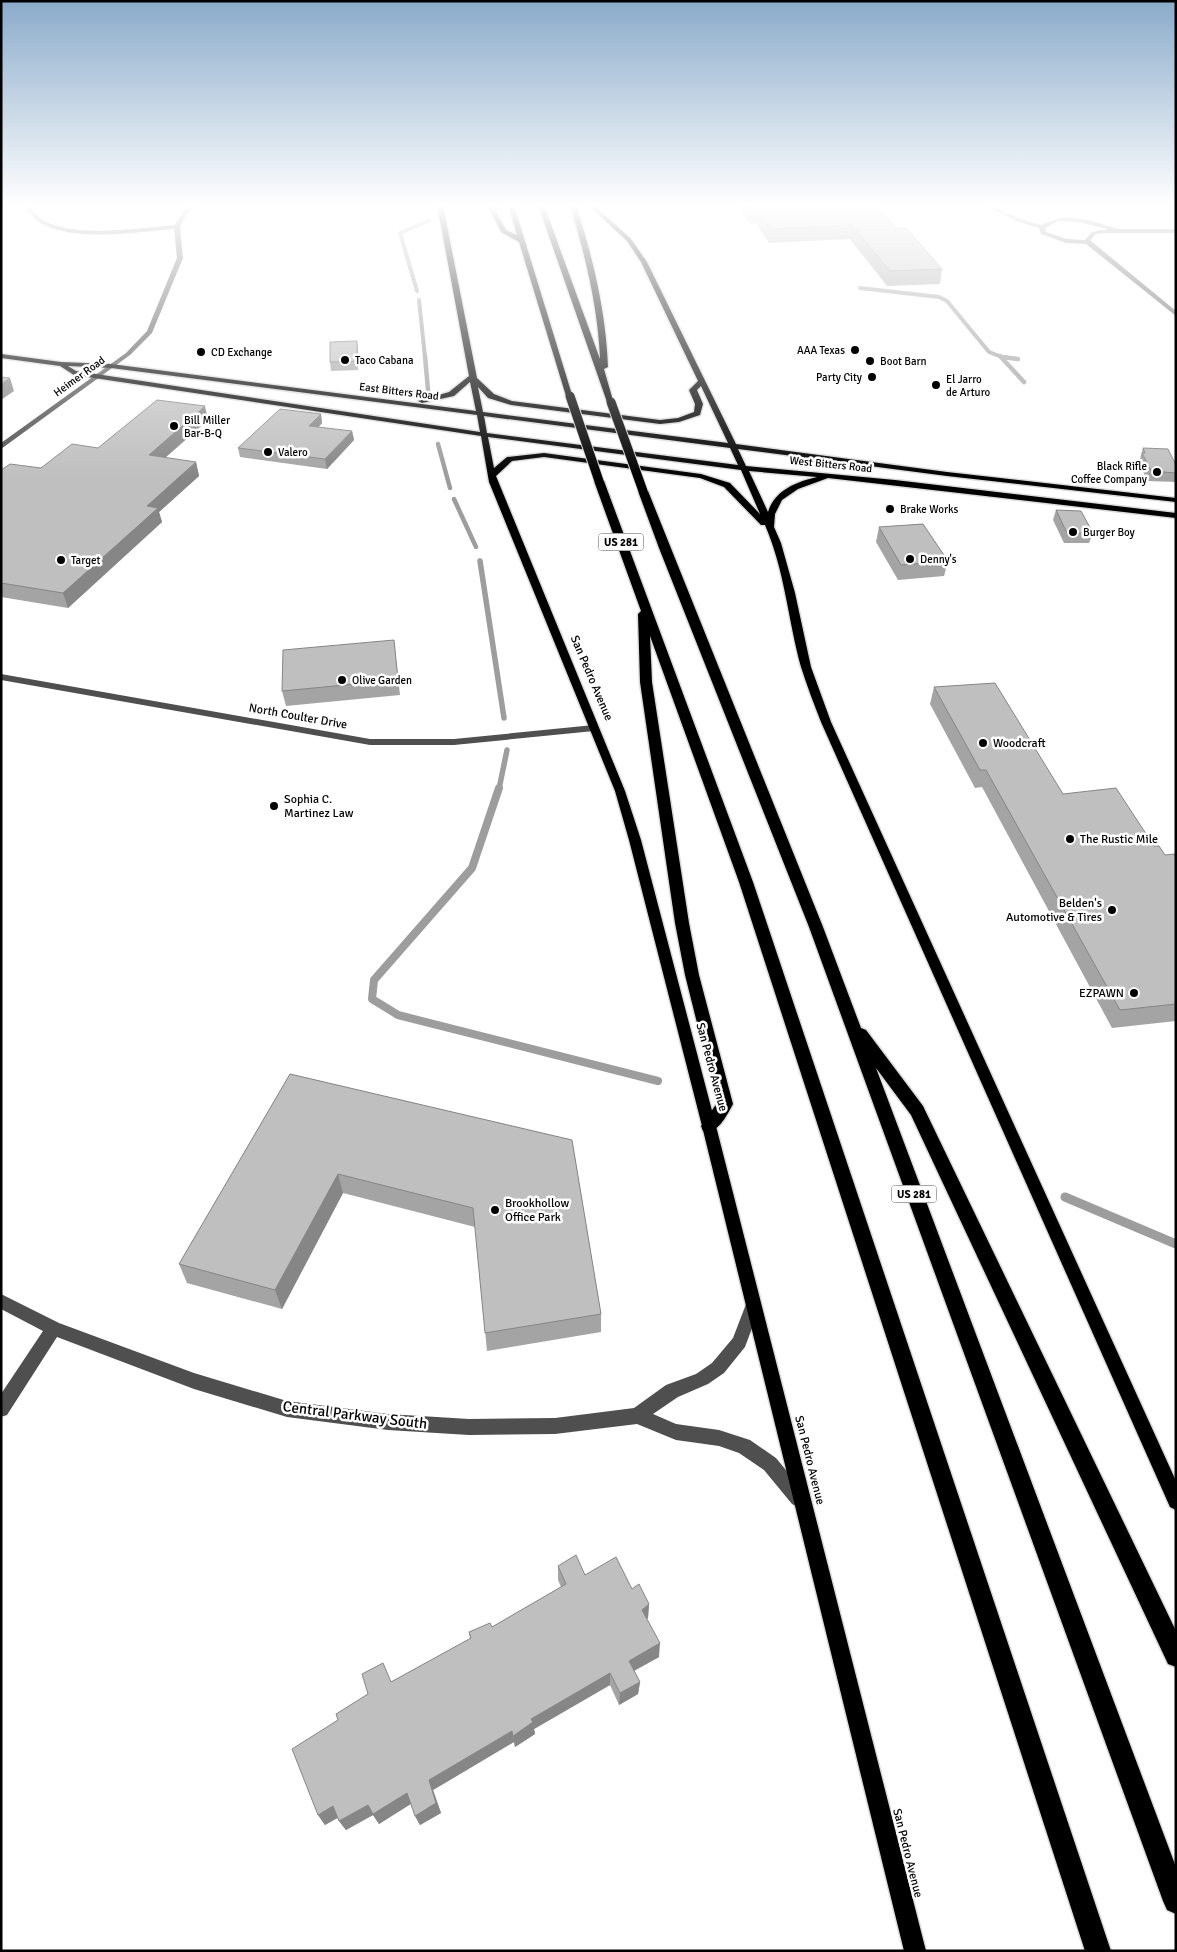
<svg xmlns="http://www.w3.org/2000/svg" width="1177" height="1952" font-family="Signika,sans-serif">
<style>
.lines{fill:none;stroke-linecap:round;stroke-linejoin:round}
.stream-far4{stroke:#9d9d9d;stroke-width:4}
.stream-far3{stroke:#9d9d9d;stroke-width:4.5}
.stream-far2{stroke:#9d9d9d;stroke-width:5.5}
.stream-far1{stroke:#9d9d9d;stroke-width:8}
.stream{stroke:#9d9d9d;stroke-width:9}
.major-casing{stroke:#dbdbdb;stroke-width:3}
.highway-casing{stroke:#dbdbdb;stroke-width:3}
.minor{fill:#4f4f4f;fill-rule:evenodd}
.major{fill:#000;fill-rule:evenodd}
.highway{fill:#000;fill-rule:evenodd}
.highway-bridge-casing{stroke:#dbdbdb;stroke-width:11;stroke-linecap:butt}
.highway-bridge{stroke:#000;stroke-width:9}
.wall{fill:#a4a4a4}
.shaded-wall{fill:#868686}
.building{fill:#bfbfbf;stroke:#868686}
.poi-dot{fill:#000;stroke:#fff;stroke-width:2}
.labels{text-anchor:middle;stroke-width:5;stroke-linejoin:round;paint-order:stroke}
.far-poi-label{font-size:11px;fill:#000;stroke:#fff;text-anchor:start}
.far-street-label{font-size:11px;fill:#000;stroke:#fff}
.shield{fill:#fff;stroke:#4c4c4c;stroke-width:1}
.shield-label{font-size:11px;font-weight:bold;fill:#000}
.street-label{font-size:12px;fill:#000;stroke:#fff}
.poi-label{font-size:12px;fill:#000;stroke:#fff;text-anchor:start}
.near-street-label{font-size:15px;fill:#000;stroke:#fff}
</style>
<rect width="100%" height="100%" fill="#fff"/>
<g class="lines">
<g class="stream-far4">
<path d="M860 288 939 297 947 301 989 352 1002 357"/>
<path d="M417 291 400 233 430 220"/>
<path d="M419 300 425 357"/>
<path d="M1002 357H1006"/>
</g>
<g class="stream-far3">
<path d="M425 356 428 390"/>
<path d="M1000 356 1024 382"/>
<path d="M1002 357 1018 359"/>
<path d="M438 444 450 488"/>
<path d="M454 499 476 547"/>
</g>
<g class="stream-far2">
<path d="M480 561 504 718"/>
<path d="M499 789 507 750"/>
</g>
<path class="stream-far1" d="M499 788 472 868 374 980 372 999 398 1015 658 1081"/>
<path class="stream" d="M1065 1197 1176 1244"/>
<g class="major-casing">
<path id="major" d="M437 205H443L477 378 494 394 512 401 660 420 678 418 694 412 695 404 689 390 698 381 641 262 627 241 588 205H594L631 239 647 262 736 444 947 472 1176 498V502L947 476 738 449 746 466 895 480 1176 513V518L828 478 798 489 782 500 775 514 774 527 781 543 795 593 811 667 831 722 1176 1481V1510L1170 1507 821 722C814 704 807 686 801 667 788 620 785 571 765 525H761L724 487 700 478 544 457 512 461 496 476 625 791 641 840 716 1126 926 1951H904L702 1126 629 840 615 791 489 482 481 436 74 375 60 366 1 358V354L61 362 111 364 476 411 470 382 454 396 422 403 418 401 449 392 469 376ZM68 366 111 368 477 415 480 432 76 371ZM701 386 728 443 483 412 478 387 488 398 511 405 660 424 679 422 700 415 703 404 697 390ZM484 416 730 448 738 465 487 433ZM488 437 741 470 760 514 730 483 701 474 544 453 507 457 494 468ZM749 471 817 477C796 482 775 490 768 512Z"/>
</g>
<g class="highway-casing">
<g id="highway">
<path d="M487 205H493L506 230 517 235 508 205H514L573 398 566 396 519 242 501 232Z"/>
<path d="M538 205H544L600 359C598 307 585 255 570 205H576C593 258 606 312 608 367L604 369 614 404 607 402Z"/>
<path d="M599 478 604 481 753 882 1111 1951H1085L739 882 650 636 652 682 689 923 699 975 733 1104C727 1115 717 1136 703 1131L701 1126 717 1103 685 975 675 923 640 682 638 614 641 611 594 481Z"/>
<path d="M640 489 648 491 823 927 861 1028 866 1030 923 1106 1176 1631V1667L1168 1664 911 1115 876 1068 1176 1867V1914L1167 1910 1163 1901 809 927 659 548 638 491Z"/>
</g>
</g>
<g class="minor">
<path d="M22 205H28C33 210 38 217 45 221 74 238 141 228 175 225 180 215 186 205 199 205L186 215 180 227 183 258 152 333 130 355 1 449V443L126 353 147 331 177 258 174 229C137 232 76 242 42 224 34 219 28 212 22 205Z"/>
<path d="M983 205H990L1023 220 1041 225 1056 219 1068 217 1088 220 1118 229H1176V233H1105L1096 234 1091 239V241L1176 311V316L1086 244 1066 243 1041 234 1039 228 1019 222ZM1058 221 1078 222 1108 229 1092 232 1085 240 1067 239 1046 232 1045 228Z"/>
<path d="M1 674 370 739H454L594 725 599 728 594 731 454 745H370L1 680Z"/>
<path d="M1 1294 59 1323 194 1373 287 1401 388 1414 469 1419 555 1418 634 1408 666 1385 696 1374 712 1363 733 1338 748 1299 753 1297 758 1299 761 1304 745 1347 724 1373 708 1384 678 1397 653 1414 676 1424 719 1430 750 1440 776 1458 804 1492 807 1498 804 1504 798 1507 792 1504 764 1470 739 1453 719 1446 676 1440 637 1424 555 1434 469 1435 388 1430 287 1417 194 1389 57 1337 7 1415 1 1417V1394L43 1331 1 1309Z"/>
</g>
<use href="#major" class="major"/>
<use href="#highway" class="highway"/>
<g class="highway-bridge-casing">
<g id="highway-bridge">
<path d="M570 396 599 481"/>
<path d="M611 402 643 491"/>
</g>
</g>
<use href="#highway-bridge" class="highway-bridge"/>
</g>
<g class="wall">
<path d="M737 205H875L896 228 942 269 940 284 887 286 850 239 769 243 756 223 750 224Z"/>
<path d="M358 349V370L331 371 330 362Z"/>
<path d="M321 414 322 423 319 427 352 431 354 440 327 469 240 457 238 448Z"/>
<path d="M208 420 165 458 196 462 199 476 159 512 162 522 68 608 1 597V470L41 468 98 448Z"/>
<path d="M1143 448 1176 465V482L1147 481 1139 462Z"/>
<path d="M1056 510 1093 533 1089 543H1064L1053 520Z"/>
<path d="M879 527 948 561 944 576 898 580 876 542Z"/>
<path d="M394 640 400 695 286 706 282 691Z"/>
<path d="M934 687 1063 794 1154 846 1165 855 1176 857V1021L1112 1028 982 787 975 788 930 704Z"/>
<path d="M290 1074 572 1140 601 1314V1332L487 1351 475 1227 343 1193 282 1309 187 1283 179 1264Z"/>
<path d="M558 1566 632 1589 649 1604 648 1618H647L659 1657 634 1671 640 1682 638 1694 619 1705 610 1685 534 1729 535 1734 515 1747 514 1742 433 1790 441 1813 420 1825 415 1816 411 1804 379 1824 373 1815 346 1830 339 1821 338 1818 325 1825 318 1815 338 1720 391 1682 470 1639 469 1632 492 1627 561 1587 558 1580Z"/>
</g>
<g class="shaded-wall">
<path d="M357 341 358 349V370L357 361Z"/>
<path d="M10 378 14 391 1 400V384Z"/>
<path d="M205 406 208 420 152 469 149 455Z"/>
<path d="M321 414 322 423 311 435 309 426Z"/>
<path d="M352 431 354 440 327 469 325 459Z"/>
<path d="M196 462 199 476 159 512 162 522 68 608 63 593 147 506Z"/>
<path d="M338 1174 343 1193 282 1309 275 1290Z"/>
<path d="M649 1604 648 1618 640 1624 642 1610Z"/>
<path d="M660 1643 659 1657 628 1674 629 1661Z"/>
<path d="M610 1673V1685L534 1729 535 1734 515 1747 513 1736 531 1719Z"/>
<path d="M640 1682 638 1694 619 1705 620 1693Z"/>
<path d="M512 1731 514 1742 433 1790 441 1813 420 1825 415 1816 429 1780Z"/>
<path d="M407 1793 412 1803 379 1824 373 1815 346 1830 339 1821 368 1805Z"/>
<path d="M333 1806 340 1816 325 1825 318 1815Z"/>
</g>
<g class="building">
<path d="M748 205H875L896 228H906L942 269 890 271 852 225 771 229 757 209 751 210Z"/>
<path d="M357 341V361L330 362V342Z"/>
<path d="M1 377 10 378 1 384Z"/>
<path d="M157 400 205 406 149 455 196 462 147 506 158 508 63 593 1 583V470L10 464 41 468 72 444 98 448Z"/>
<path d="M280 409 321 414 309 426 352 431 325 459 238 448Z"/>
<path d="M1143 448 1168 449 1176 465V473L1151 471 1142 453H1145Z"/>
<path d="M1056 510 1081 511 1093 533H1067Z"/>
<path d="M923 524 948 561 901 565 879 527Z"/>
<path d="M394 640 398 680 282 691 283 650Z"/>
<path d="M995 683 1063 794 1116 788 1154 846H1159L1165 855 1174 854 1176 857V1004L1120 1010 986 770H980L934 687Z"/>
<path d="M290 1074 572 1140 601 1314 485 1333 473 1208 338 1174 275 1290 179 1264Z"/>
<path d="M576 1555 585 1575 616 1557 632 1589 639 1584 649 1604 642 1610 660 1643 629 1661 640 1682 620 1693 610 1673 531 1719 533 1722 513 1736 512 1731 429 1780 436 1803 415 1816 407 1793 373 1814 368 1805 339 1821 333 1806 318 1815 292 1749 338 1720 336 1714 368 1694 362 1674 383 1663 391 1682 471 1638 469 1632 490 1623 492 1627 566 1584 558 1566Z"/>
</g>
<linearGradient id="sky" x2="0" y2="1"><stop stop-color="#8aabca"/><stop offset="0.43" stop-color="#fff"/><stop offset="1" stop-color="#fff" stop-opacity="0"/></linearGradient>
<rect width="1177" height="478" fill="url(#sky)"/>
<g class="poi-dot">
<circle cx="855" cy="350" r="5"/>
<circle cx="201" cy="352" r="5"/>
<circle cx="345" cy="360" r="5"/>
<circle cx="870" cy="361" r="5"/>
<circle cx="872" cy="377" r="5"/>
<circle cx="936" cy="385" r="5"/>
<circle cx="174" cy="426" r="5"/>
<circle cx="268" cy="452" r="5"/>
<circle cx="1157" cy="472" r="5"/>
<circle cx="890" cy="509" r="5"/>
<circle cx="1073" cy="532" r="5"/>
<circle cx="910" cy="559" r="5"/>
<circle cx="61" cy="560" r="5"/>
<circle cx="342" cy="680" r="5"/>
<circle cx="983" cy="743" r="5"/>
<circle cx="274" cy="806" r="5"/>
<circle cx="1070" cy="839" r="5"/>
<circle cx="1112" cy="910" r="5"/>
<circle cx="1134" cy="993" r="5"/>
<circle cx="495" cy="1210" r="5"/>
</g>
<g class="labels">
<g class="far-poi-label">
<text x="845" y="354" text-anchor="end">AAA Texas</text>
<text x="211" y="356">CD Exchange</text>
<text x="355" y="364">Taco Cabana</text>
<text x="880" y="365">Boot Barn</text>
<text x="862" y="381" text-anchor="end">Party City</text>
<text x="946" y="383">El Jarro<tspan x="946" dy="13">de Arturo</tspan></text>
<text x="184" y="424">Bill Miller<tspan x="184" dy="13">Bar-B-Q</tspan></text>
<text x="278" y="456">Valero</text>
<text x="1147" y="470" text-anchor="end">Black Rifle<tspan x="1147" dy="13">Coffee Company</tspan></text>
<text x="900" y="513">Brake Works</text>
<text x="1083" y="536">Burger Boy</text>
<text x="920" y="563">Denny's</text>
<text x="71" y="564">Target</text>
<text x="352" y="684">Olive Garden</text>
</g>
<g class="far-street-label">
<text transform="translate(79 376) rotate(-36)" y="4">Heimer Road</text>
<text transform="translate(399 391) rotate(7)" y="4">East Bitters Road</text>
<text transform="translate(831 464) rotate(6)" y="4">West Bitters Road</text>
</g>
<g class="shield">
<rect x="598.5" y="533.5" width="45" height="17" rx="4"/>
<rect x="891.5" y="1185.5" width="45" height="17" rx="4"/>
</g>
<g class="shield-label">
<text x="621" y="546">US 281</text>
<text x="914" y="1198">US 281</text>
</g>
<g class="street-label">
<text transform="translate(592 678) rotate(67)" y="4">San Pedro Avenue</text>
<text transform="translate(298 716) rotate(10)" y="4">North Coulter Drive</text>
<text transform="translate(712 1067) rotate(75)" y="4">San Pedro Avenue</text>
<text transform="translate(810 1460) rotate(76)" y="4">San Pedro Avenue</text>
<text transform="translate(908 1853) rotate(76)" y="4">San Pedro Avenue</text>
</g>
<g class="poi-label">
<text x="993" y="747">Woodcraft</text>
<text x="284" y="803">Sophia C.<tspan x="284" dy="14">Martinez Law</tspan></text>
<text x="1080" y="843">The Rustic Mile</text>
<text x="1102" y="907" text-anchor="end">Belden's<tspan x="1102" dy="14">Automotive &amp; Tires</tspan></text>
<text x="1124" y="997" text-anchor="end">EZPAWN</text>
<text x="505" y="1207">Brookhollow<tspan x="505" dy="14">Office Park</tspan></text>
</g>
<g class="near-street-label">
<text transform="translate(355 1415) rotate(7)" y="5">Central Parkway South</text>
</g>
</g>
<rect width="1177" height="1952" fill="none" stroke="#000000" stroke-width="5"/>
</svg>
